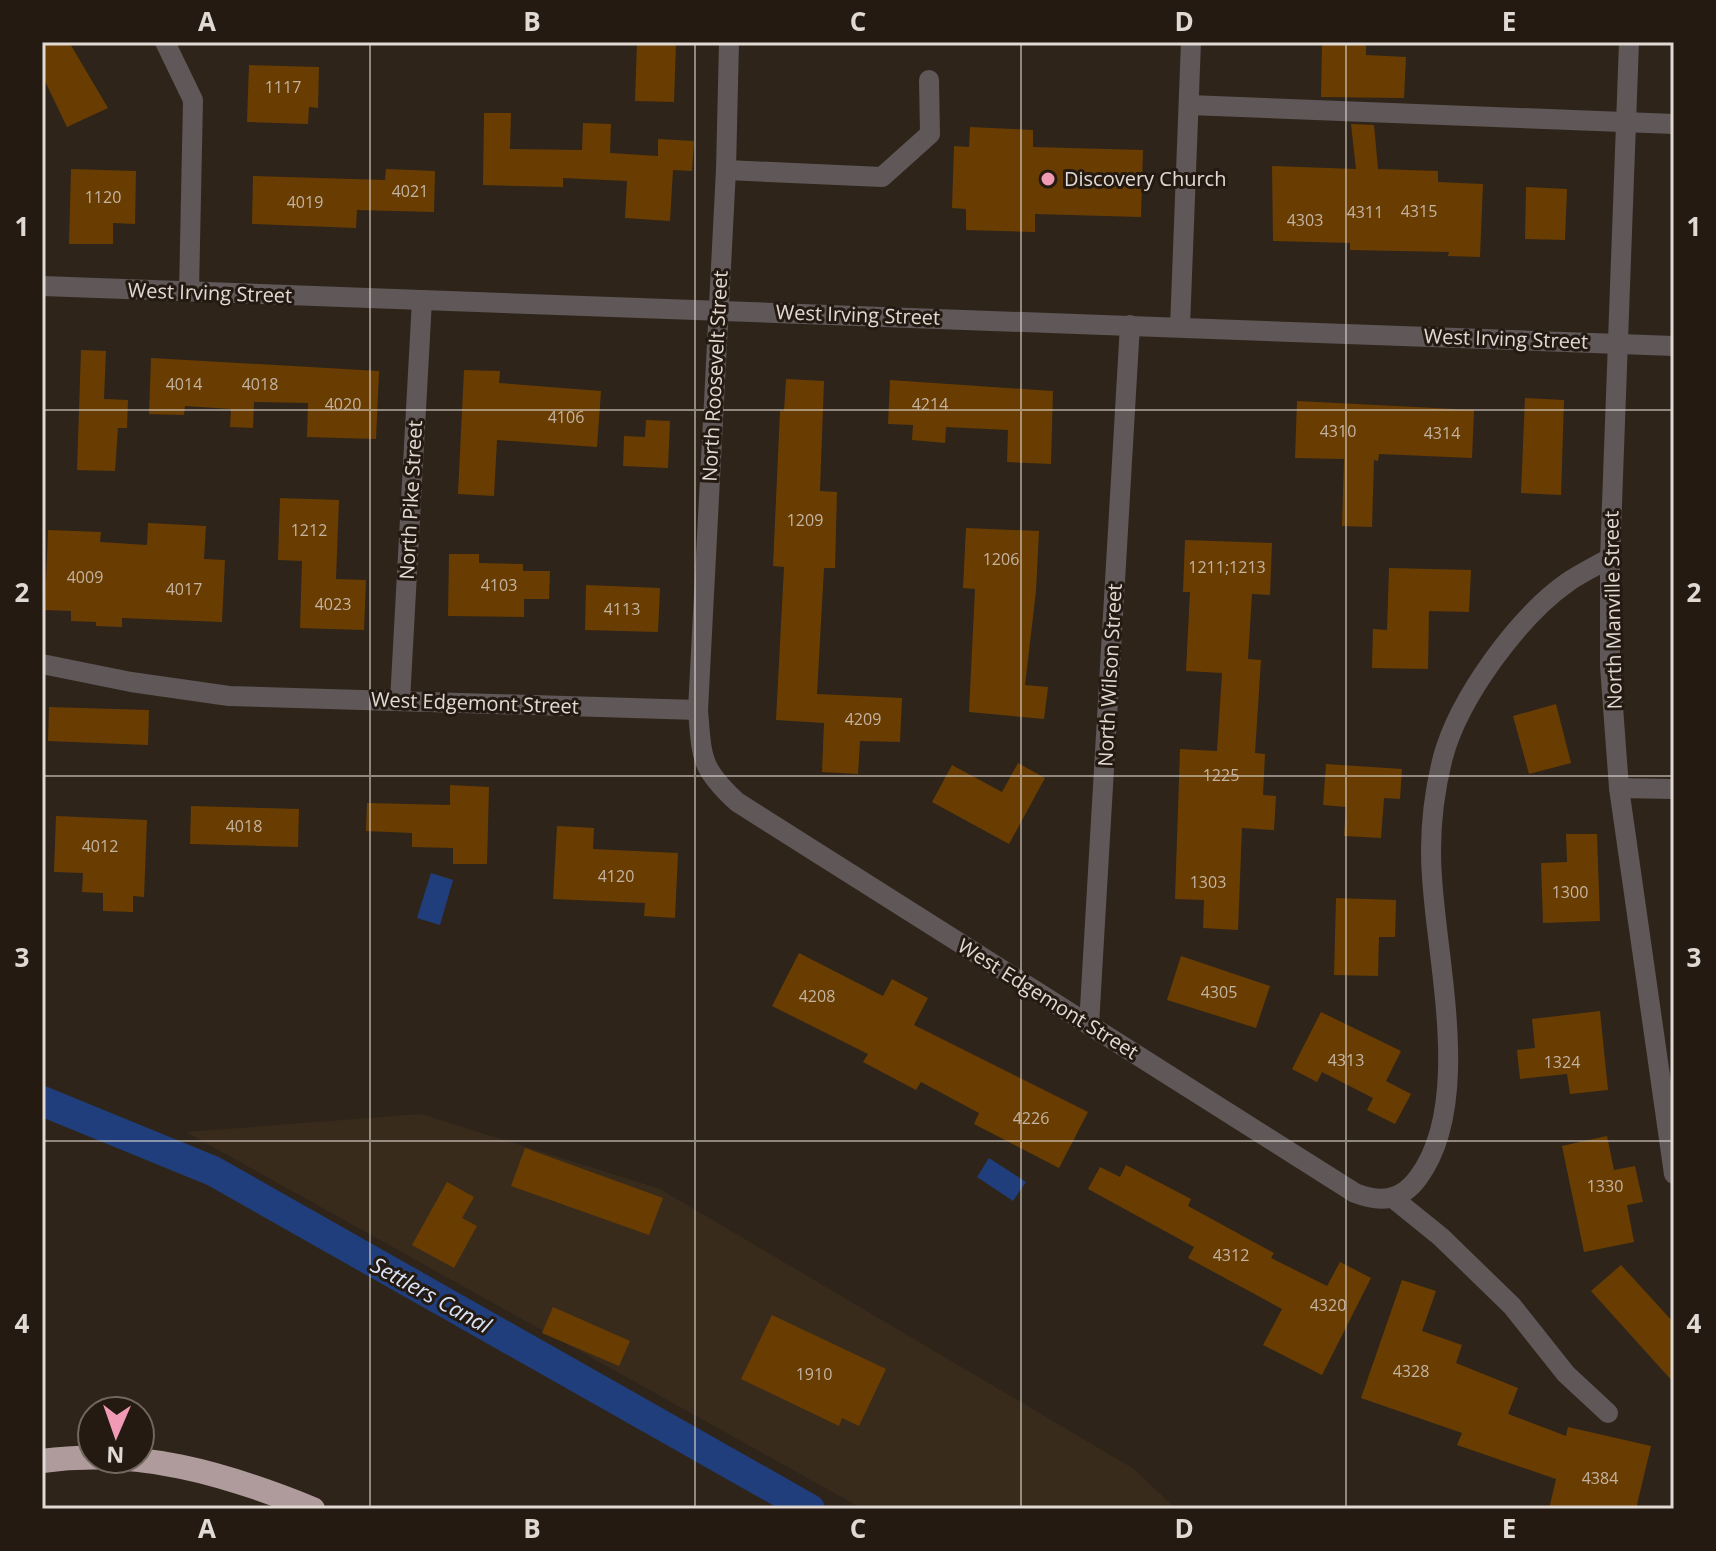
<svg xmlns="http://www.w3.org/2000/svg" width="1716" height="1551" font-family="'Open Sans',sans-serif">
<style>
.built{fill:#392b1c}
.water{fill:#1f3e7b}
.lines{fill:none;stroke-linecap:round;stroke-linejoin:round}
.canal{stroke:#1f3e7b;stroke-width:30}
.building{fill:#693d02}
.minor{stroke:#5f5758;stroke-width:20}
.highway{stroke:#af9b9c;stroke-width:24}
.grid{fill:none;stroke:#e1dad4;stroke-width:2;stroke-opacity:0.55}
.poi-dot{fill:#f09ab6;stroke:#241a11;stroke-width:3}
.labels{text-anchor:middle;stroke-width:6;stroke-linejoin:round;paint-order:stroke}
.number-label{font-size:16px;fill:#c3b3a0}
.poi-label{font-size:20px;fill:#e1dad4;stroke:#241a11;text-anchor:start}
.street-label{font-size:20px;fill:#e1dad4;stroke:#241a11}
.water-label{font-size:22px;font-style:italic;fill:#dae4f7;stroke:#241a11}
.neatline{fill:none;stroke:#e1dad4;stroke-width:3}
.grid-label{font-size:26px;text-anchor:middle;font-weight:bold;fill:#e1dad4}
</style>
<rect width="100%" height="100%" fill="#2e241a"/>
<path class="built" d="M421 1114 660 1189 1134 1469 1176 1509H863L186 1132Z"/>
<g class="water">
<path d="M431 873 453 880 440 925 417 918Z"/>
<path d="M989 1158 1026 1182 1013 1201 977 1177Z"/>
</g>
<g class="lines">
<path class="canal" d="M42 1101 213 1171 810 1509"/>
</g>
<g class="building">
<path d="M42 42H69L108 108 67 127 42 75Z"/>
<path d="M637 42H676L674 102 635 101Z"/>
<path d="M1322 42H1366V55L1406 57 1404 98 1321 97Z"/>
<path d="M249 65 319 67 318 108 309 107 308 124 247 122Z"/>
<path d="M484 113H511L510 149 582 150 583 123 611 124 610 153 658 156V139L694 141 692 171 673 170 670 221 625 218 627 181 563 178V187L483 185Z"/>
<path d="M1351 124 1374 125 1378 169 1438 171V182L1483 184 1480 257 1448 256 1449 252 1350 250V243L1273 241 1272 166 1356 169Z"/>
<path d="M970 127 1033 130V147L1143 150 1141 217 1035 214V232L966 230V209L952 208 954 146 969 147Z"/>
<path d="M71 169 136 171 135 224 113 223V244H69Z"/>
<path d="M386 169 435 171 434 212 357 210 356 228 252 224 253 176 385 180Z"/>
<path d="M1526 187 1567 189 1565 240 1525 239Z"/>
<path d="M81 350 106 351 104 399 128 400 127 428H118L115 471 77 470Z"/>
<path d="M151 358 379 371 376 439 307 437 308 403 254 402 253 428 230 427 231 409 185 406 184 415 149 414Z"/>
<path d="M464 370 500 371 499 383 601 391 597 447 497 440 494 496 458 494Z"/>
<path d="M786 379 824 381 820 491 837 492 835 568H824L817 694 902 698 900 742 860 741 858 774 822 772 824 723 776 720 784 567 773 566 780 411H784Z"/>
<path d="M890 380 1053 391 1051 464 1007 462 1008 430 946 427 945 443 912 440 913 425 888 424Z"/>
<path d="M1525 398 1564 400 1561 495 1521 493Z"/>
<path d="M1297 401 1474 410 1472 458 1379 454 1378 461 1374 460 1372 527 1342 526 1344 459 1295 458Z"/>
<path d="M646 420 670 421 668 468 623 466 624 436 645 437Z"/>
<path d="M280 498 339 500 336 579 366 580 364 630 300 628 302 561 278 560Z"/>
<path d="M148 523 206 526 204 559 225 560 222 622 122 618V627L96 626V622L71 621V611L45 610 48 530 101 532 100 542 147 545Z"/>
<path d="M966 528 1039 531 1036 591 1025 685 1048 687 1044 719 969 712 975 589 963 588Z"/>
<path d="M1185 540 1272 543 1270 595 1252 594 1248 659 1261 660 1255 753 1265 754 1263 795 1276 796 1274 830 1242 828 1238 930 1203 928 1204 900 1175 899 1180 749 1217 751 1222 673 1186 671 1190 592H1183Z"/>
<path d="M449 554H479V563L523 564V571H550L549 599H524V617L448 616Z"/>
<path d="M1389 568 1471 570 1469 612 1429 611 1428 669 1372 668 1373 629 1387 630Z"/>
<path d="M586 585 660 588 658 632 585 630Z"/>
<path d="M1556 704 1571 763 1529 774 1513 716Z"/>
<path d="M49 707 149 710 148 745 48 741Z"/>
<path d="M1018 763 1045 778 1009 844 932 802 952 765 1002 792Z"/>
<path d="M1326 764 1402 769 1400 799 1384 798 1381 838 1344 836 1346 807 1323 805Z"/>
<path d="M450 785 489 787 487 864H453V848L412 847V833L366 831 367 803 450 805Z"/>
<path d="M191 806 299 809 298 847 190 844Z"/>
<path d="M56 816 147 820 144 897 133 896V912L103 911V893L82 892 83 873 54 872Z"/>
<path d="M557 826 594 828 593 849 678 853 675 918 644 916 645 903 553 899Z"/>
<path d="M1566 834H1597L1600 921 1543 923 1541 863 1567 862Z"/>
<path d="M1336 898 1396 900 1395 937H1379L1378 976 1334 975Z"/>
<path d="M799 953 883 996 892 979 928 998 914 1025 1088 1112 1059 1168 974 1124 979 1113 921 1082 916 1090 863 1062 868 1054 772 1006Z"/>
<path d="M1181 956 1270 986 1256 1028 1167 1000Z"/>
<path d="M1600 1011 1608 1090 1570 1094 1567 1074 1520 1079 1517 1050 1535 1048 1532 1019Z"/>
<path d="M1321 1012 1401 1051 1386 1081 1411 1094 1395 1124 1367 1110 1373 1098 1322 1072 1317 1082 1292 1069Z"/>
<path d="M1607 1136 1614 1170 1635 1166 1643 1202 1627 1205 1634 1242 1584 1252 1562 1146Z"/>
<path d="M525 1148 663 1198 649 1235 511 1186Z"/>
<path d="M1126 1165 1191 1199 1188 1206 1274 1253 1271 1258 1327 1286 1340 1262 1371 1278 1322 1375 1263 1345 1282 1309 1188 1258 1194 1247 1088 1189 1100 1167 1120 1177Z"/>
<path d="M447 1182 474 1197 462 1218 477 1226 454 1268 412 1245Z"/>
<path d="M1621 1265 1674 1323V1383L1591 1291Z"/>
<path d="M1402 1280 1436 1291 1422 1331 1462 1345 1456 1363 1518 1388 1508 1414 1566 1436 1568 1427 1651 1446 1636 1509H1549L1556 1479 1457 1445 1462 1433 1361 1398Z"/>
<path d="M553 1307 630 1341 619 1366 542 1333Z"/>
<path d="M772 1315 886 1369 859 1426 842 1418 839 1426 741 1379Z"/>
</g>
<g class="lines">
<g class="minor">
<path d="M165 42 193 100 189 292"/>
<path d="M1629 42 1610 558V666L1619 788 1674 1174"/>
<path d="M1189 105 1674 124"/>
<path d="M726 170 882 177 930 134 929 80"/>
<path d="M42 286 1674 346"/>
<path d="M1180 327 1191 42"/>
<path d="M42 664 131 682 229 696 698 710C702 758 700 768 737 802L1355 1193C1381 1203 1401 1201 1418 1178 1473 1105 1437 964 1432 877 1429 837 1433 796 1443 757 1459 698 1518 617 1568 582 1581 573 1596 566 1610 558"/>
<path d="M400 701 422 300"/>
<path d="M698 710 726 170 729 42"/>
<path d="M1619 788 1674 789"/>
<path d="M1089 1025 1130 325"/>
<path d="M1394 1199 1441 1237 1512 1306 1566 1374 1608 1413"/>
</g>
<path class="highway" d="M42 1461C139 1448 224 1473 313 1509"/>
</g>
<path class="grid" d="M370 42V1509M695 42V1509M1021 42V1509M1346 42V1509M42 410H1674M42 776H1674M42 1141H1674"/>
<circle class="poi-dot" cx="1048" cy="179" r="8"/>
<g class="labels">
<g class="number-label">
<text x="283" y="93">1117</text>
<text x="410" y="197">4021</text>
<text x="103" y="203">1120</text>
<text x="305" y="208">4019</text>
<text x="1419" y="217">4315</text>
<text x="1365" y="218">4311</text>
<text x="1305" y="226">4303</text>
<text x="184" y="390">4014</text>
<text x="260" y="390">4018</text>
<text x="343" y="410">4020</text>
<text x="930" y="410">4214</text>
<text x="566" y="423">4106</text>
<text x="1338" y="437">4310</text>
<text x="1442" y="439">4314</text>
<text x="805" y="526">1209</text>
<text x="309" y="536">1212</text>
<text x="1001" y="565">1206</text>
<text x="1227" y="573">1211;1213</text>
<text x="85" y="583">4009</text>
<text x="499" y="591">4103</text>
<text x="184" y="595">4017</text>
<text x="333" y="610">4023</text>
<text x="622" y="615">4113</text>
<text x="863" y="725">4209</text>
<text x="1221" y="781">1225</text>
<text x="244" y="832">4018</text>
<text x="100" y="852">4012</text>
<text x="616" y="882">4120</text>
<text x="1208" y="888">1303</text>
<text x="1570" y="898">1300</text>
<text x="1219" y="998">4305</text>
<text x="817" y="1002">4208</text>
<text x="1346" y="1066">4313</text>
<text x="1562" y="1068">1324</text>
<text x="1031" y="1124">4226</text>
<text x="1605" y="1192">1330</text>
<text x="1231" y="1261">4312</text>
<text x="1328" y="1311">4320</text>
<text x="1411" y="1377">4328</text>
<text x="814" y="1380">1910</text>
<text x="1600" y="1484">4384</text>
</g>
<g class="poi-label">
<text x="1064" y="186">Discovery Church</text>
</g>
<g class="street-label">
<text transform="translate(210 293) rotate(2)" y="7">West Irving Street</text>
<text transform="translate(858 315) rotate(2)" y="7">West Irving Street</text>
<text transform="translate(1506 339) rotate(2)" y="7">West Irving Street</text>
<text transform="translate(715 376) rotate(-87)" y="7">North Roosevelt Street</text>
<text transform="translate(411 500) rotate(-87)" y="7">North Pike Street</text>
<text transform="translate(1613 610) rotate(-91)" y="7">North Manville Street</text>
<text transform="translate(1110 675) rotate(-87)" y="7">North Wilson Street</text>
<text transform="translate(475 703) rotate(2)" y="7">West Edgemont Street</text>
<text transform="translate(1048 999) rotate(32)" y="7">West Edgemont Street</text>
</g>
<g class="water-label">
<text transform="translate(431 1295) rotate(29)" y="8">Settlers Canal</text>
</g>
</g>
<rect width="1716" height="1551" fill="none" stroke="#241a11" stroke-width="88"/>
<g transform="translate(116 1435) rotate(182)"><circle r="38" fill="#241a11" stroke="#70675f" stroke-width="2"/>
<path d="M0-6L14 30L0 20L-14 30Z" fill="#f09ab6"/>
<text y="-12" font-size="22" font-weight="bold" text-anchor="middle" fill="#e1dad4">N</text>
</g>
<rect x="44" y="44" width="1628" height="1463" class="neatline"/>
<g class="grid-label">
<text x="207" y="31">A</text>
<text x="532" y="31">B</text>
<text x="858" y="31">C</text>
<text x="1184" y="31">D</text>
<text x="1509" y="31">E</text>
<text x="22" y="236">1</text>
<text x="1694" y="236">1</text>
<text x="22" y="602">2</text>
<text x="1694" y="602">2</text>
<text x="22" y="967">3</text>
<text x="1694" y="967">3</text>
<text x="22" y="1333">4</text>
<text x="1694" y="1333">4</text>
<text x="207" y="1538">A</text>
<text x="532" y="1538">B</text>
<text x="858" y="1538">C</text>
<text x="1184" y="1538">D</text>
<text x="1509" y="1538">E</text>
</g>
</svg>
